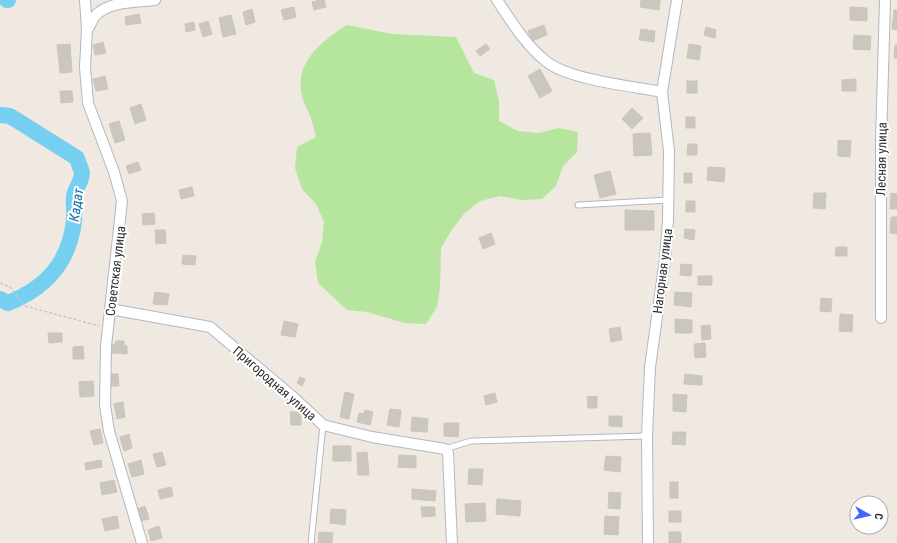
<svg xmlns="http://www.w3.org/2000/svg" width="897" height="543" font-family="'Roboto Condensed',sans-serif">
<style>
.green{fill:#b6e59e}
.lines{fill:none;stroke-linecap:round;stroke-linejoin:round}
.river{stroke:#75cff0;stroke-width:16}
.building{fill:#cbc7bf;stroke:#cbc5ba}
.service-casing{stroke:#b4b7c1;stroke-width:7}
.minor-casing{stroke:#b4b7c1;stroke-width:12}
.path{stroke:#c9c9c9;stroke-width:1.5;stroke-dasharray:3 2;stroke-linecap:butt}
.service{stroke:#fff;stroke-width:5}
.minor{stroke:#fff;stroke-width:10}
.labels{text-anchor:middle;stroke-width:4;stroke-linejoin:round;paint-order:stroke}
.street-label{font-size:13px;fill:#2e2e2e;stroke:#fff}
.water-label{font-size:14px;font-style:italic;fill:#0d6fa3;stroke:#fff}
</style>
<rect width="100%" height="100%" fill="#efe9e1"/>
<path class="green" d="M347 25 392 34 456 37 474 73 494 80 499 101V121L518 131 539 133 559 128 578 132 577 152 563 166 556 186 542 199 521 200 500 196 480 201 464 214 451 231 441 248 440 288 437 307 426 324 405 323 367 312 347 310 318 283 315 262 322 242 324 222 316 204 302 189 295 168 297 147 316 137C314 130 313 123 310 116 308 109 303 103 302 96 294 63 321 41 347 25Z"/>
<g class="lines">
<g class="river">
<path d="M7 0H8"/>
<path d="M0 115 10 116 77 158C78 163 81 168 82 173 82 181 75 189 74 196 73 205 75 213 74 221 69 263 46 288 8 303L0 299"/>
</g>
</g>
<g class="building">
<path d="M320 0H324L326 7 314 10 312 2Z"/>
<path d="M641 0H660L659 10 640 7Z"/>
<path d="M294 7 296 17 284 20 281 10Z"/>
<path d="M850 7 867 8V21L850 20Z"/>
<path d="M252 9 255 22 246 25 243 12Z"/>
<path d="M894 10H897V30L892 29Z"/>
<path d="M139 14 141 23 126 25 125 17Z"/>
<path d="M231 15 236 34 223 37 219 18Z"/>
<path d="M208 21 212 34 203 37 199 24Z"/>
<path d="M194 22 195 30 186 32 185 24Z"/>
<path d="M544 25 547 35 532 41 528 31Z"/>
<path d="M706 27 716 30 715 38 704 35Z"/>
<path d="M641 29 655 31 654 42 639 40Z"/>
<path d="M854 35 871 36 870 50 853 49Z"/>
<path d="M103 42 106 53 95 55 93 45Z"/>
<path d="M70 44 72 72 60 73 57 45Z"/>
<path d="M486 44 490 49 480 56 476 51Z"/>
<path d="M689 44 701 46 699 60 687 58Z"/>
<path d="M895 45H897V58H894Z"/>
<path d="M540 69 552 91 540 98 528 76Z"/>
<path d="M105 76 108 89 96 91 93 79Z"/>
<path d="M856 79V91H842V80Z"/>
<rect x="687" y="81" width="10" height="12"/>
<path d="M60 91H72L73 102 61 103Z"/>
<path d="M141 104 146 120 135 124 130 108Z"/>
<path d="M632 108 643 118 632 129 622 119Z"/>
<rect x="686" y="117" width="9" height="11"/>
<path d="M119 121 125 140 115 143 109 124Z"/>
<path d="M650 133 652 155 634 156 633 134Z"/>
<path d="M838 140 851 141 850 157 838 156Z"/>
<path d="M688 144H697V155H687Z"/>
<path d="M138 162 141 170 129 174 126 166Z"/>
<path d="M708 167 725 168 724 182 707 180Z"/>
<path d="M610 171 616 194 600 198 594 175Z"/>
<rect x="684" y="173" width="8" height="10"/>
<path d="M192 187 194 196 181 199 179 190Z"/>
<path d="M814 193H826L825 209 813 208Z"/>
<path d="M891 193 897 194V209H890Z"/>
<rect x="686" y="201" width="9" height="11"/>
<path d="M625 210 654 211V230H625Z"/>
<path d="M154 213 155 224 143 225 142 214Z"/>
<path d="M891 217H897V234L890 233Z"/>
<path d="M685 229 695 230 694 240 684 238Z"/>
<path d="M155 230H165L166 243 156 244Z"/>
<path d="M491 233 495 244 483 249 479 238Z"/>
<path d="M836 247H847V256H835Z"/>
<path d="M183 255 196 256 195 265 182 264Z"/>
<path d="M681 264 692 265 691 276 680 275Z"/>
<rect x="698" y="276" width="14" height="9"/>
<path d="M155 292 169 294 167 305 153 304Z"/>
<path d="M675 292 692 293 691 307 674 305Z"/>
<path d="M821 298 832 299 831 312 820 311Z"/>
<path d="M840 314 853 315 852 332 839 331Z"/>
<path d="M675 319 692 320V333H675Z"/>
<path d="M284 321 298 324 295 337 281 335Z"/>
<path d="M710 325 711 339 702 340 701 326Z"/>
<path d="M620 327 622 340 611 342 609 329Z"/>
<path d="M48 333H62V342L49 343Z"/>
<path d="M116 341H124V345L127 346V354L112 353 113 344H115Z"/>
<path d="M705 343 706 357 695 358 694 344Z"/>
<path d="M83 346 84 359H73V347Z"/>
<path d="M110 374H118L119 386H111Z"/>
<path d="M685 374 702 376V385L684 384Z"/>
<path d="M300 377 305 379 302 386 297 383Z"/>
<path d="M93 381 94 396 80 397 79 382Z"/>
<path d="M345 392 354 394 349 419 340 417Z"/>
<path d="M495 393 497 402 486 405 484 396Z"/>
<path d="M673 394 687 395 686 412 673 411Z"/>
<path d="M597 396V408H588L587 397Z"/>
<path d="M123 402 125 417 117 419 114 404Z"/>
<path d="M390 409 401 410 399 427 387 425Z"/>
<path d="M365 410 373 412 370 425 357 422 359 413 364 414Z"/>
<path d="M290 412H301V425H291Z"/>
<path d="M609 416H622V427L609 426Z"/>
<path d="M412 417 428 419 427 432 411 431Z"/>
<path d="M444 423H459L458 437 444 436Z"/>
<path d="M100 429 103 443 94 445 90 431Z"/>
<path d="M673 432H686L685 445 672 444Z"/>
<path d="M129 434 132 448 124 451 120 437Z"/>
<rect x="333" y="446" width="18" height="15"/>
<path d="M162 452 166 465 157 467 153 454Z"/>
<path d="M367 452 369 475H358L357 453Z"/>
<path d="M399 455 416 456V468L398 467Z"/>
<path d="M606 456 621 457 620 472 604 470Z"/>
<path d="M101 460 102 467 86 470 85 463Z"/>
<path d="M141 460 144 474 132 477 128 464Z"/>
<path d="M469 469H483L482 485 468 484Z"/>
<path d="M114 480 117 492 102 495 100 483Z"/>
<rect x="670" y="482" width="8" height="16"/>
<path d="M171 487 173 496 160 499 158 490Z"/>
<path d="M412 489 436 491 435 501 412 499Z"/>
<path d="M609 492 621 493 620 509 608 508Z"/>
<path d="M497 499 521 501 520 516 496 514Z"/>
<path d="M485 503 486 521 466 522 465 504Z"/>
<path d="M145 506 149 519 141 521 137 509Z"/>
<path d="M421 507H435V516L422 517Z"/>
<path d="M331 509 346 510 345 525 330 523Z"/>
<rect x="669" y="511" width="12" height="11"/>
<path d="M117 516 119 528 105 531 102 519Z"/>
<path d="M605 516 619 517 618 535 604 534Z"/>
<path d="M159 526 162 538 151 541 148 530Z"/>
<path d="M319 532 333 533 332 543H318Z"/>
<rect x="669" y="532" width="12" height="11"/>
</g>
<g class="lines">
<g class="service-casing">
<g id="service">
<path d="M578 205 668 200"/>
<path d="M445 449 471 441 647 436"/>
<path d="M311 543 323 425"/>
</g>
</g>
<g class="minor-casing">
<g id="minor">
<path d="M85 0 87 30 85 67 88 103 114 172 122 201 106 346 105 405 109 431 142 543"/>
<path d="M497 0C511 21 526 46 547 62 570 80 632 86 662 92"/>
<path d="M87 30C90 26 92 20 95 16 108 1 137 2 155 0"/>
<path d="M110 309 210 327 292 396 323 425 372 437 445 449 448 453 452 543"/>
<path d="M881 318V142L885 0"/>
<path d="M648 543 647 436 650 367 665 259 668 220 669 151 662 92 677 0"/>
</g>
</g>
<path class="path" d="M0 283 10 287 25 306 99 326"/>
<use href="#service" class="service"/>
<use href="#minor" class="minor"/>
</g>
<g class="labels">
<g class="street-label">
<text transform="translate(881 159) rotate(-89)" y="5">Лесная улица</text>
<text transform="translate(115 271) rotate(-83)" y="5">Советская улица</text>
<text transform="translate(662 271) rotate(-83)" y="5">Нагорная улица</text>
<text transform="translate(275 383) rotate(41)" y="5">Пригородная улица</text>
</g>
<g class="water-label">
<text transform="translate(76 205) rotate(-82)" y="5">Кадат</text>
</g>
</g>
<g transform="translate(869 515) rotate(98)"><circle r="19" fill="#ffffff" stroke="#ababab"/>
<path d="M0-3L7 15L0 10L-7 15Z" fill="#4264fb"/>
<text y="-6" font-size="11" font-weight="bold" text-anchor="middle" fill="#2e2e2e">С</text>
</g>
</svg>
